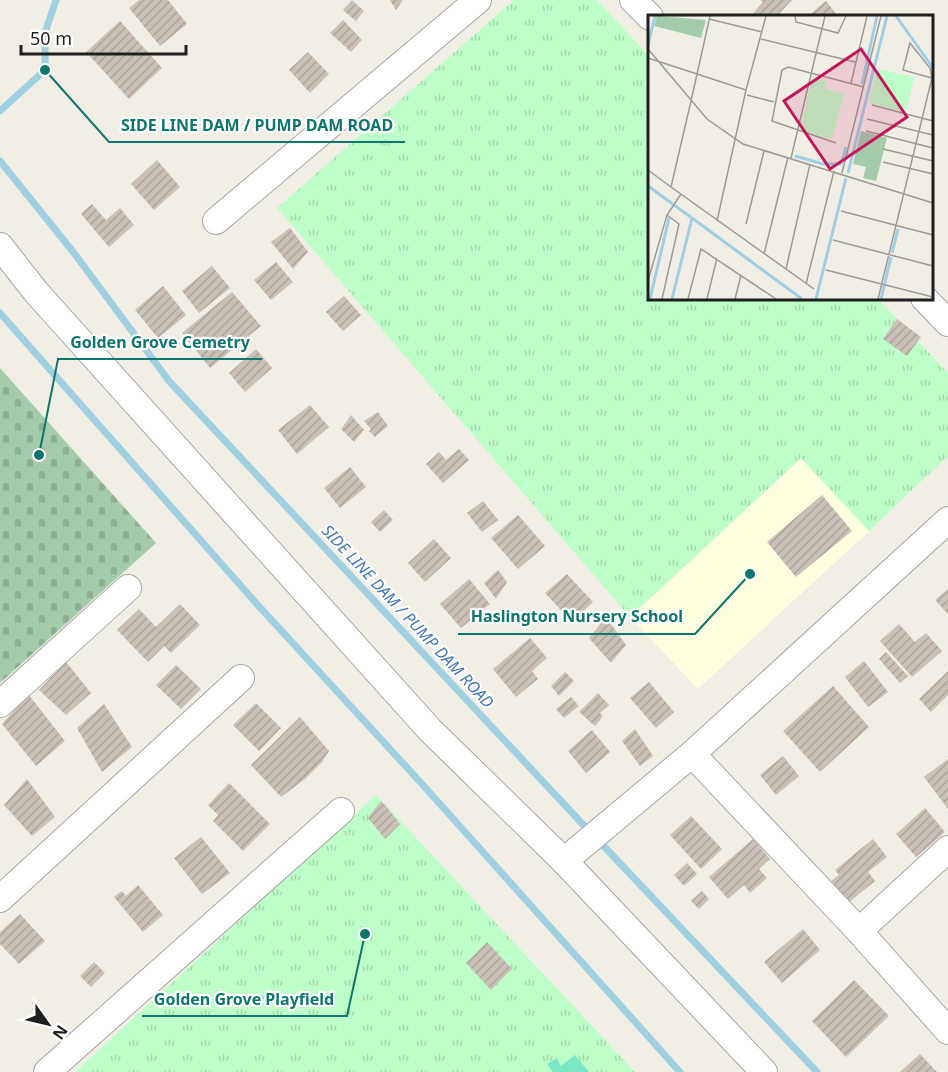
<svg xmlns="http://www.w3.org/2000/svg" width="948" height="1072" font-family="'Noto Sans',sans-serif">
<style>
.education{fill:#fdffdf}
.cemetery{fill:url(#cemetery-stones)}
.park{fill:url(#park-tufts)}
.pitch{fill:#7ce7c4}
.lines{fill:none;stroke-linecap:round;stroke-linejoin:round}
.stream{stroke:#a1cfe2;stroke-width:7}
.building{fill:url(#building-hatch)}
.street-casing{stroke:#a6a6a6;stroke-width:28}
.street{stroke:#fff;stroke-width:26}
.labels{text-anchor:middle;stroke-width:4.5;stroke-linejoin:round;paint-order:stroke}
.water-label{font-size:16px;font-style:italic;fill:#4276b8;stroke:#fff}
.inset-river{fill:none;stroke:#a1cfe2;stroke-width:3}
.inset-road{fill:none;stroke:#9d9b96;stroke-width:1.5}
.view{fill:#c2185b;fill-opacity:0.15;stroke:#c2185b;stroke-width:3}
.inset-edge{fill:none;stroke:#1f1f1f;stroke-width:3}
.leader{fill:none;stroke:#0f766e;stroke-width:2}
.callout-dot{fill:#0f766e;stroke:#fff;stroke-width:2}
.callout-label{font-size:16px;text-anchor:middle;font-weight:bold;fill:#0f766e;stroke:#fff;stroke-width:4.5;stroke-linejoin:round;paint-order:stroke}
</style>
<defs>
<pattern id="cemetery-stones" width="16" height="16" patternUnits="userSpaceOnUse" patternTransform="scale(1.5)"><rect width="16" height="16" fill="#a4ccac"/><path d="M2 7V4a2 2 0 0 1 4 0v3zM10 15v-3a2 2 0 0 1 4 0v3z" fill="#8daf94"/></pattern>
<pattern id="park-tufts" width="24" height="20" patternUnits="userSpaceOnUse" patternTransform="scale(1.5)"><rect width="24" height="20" fill="#befec8"/><path d="M3 7l-1-3M5 7V3M7 7l1-3M15 17l-1-3M17 17v-4M19 17l1-3" fill="none" stroke="#a3d9ab"/></pattern>
<pattern id="building-hatch" width="6" height="6" patternUnits="userSpaceOnUse" patternTransform="scale(1.5)"><rect width="6" height="6" fill="#c9c0b7"/><path d="M-1 1l2-2M0 6l6-6M5 7l2-2" fill="none" stroke="#aca59d"/></pattern>
</defs>
<rect width="100%" height="100%" fill="#f1eee5"/>
<path class="education" d="M801 458 869 531 698 689 630 617Z"/>
<path class="cemetery" d="M0 368 156 543 0 683Z"/>
<g class="park">
<path d="M514 0H597L649 56 650 298 878 299 948 373V456L869 531 801 458 630 617 277 208Z"/>
<path d="M376 795 635 1072H75Z"/>
</g>
<path class="pitch" d="M575 1055 589 1072H553L547 1064 557 1058 561 1066Z"/>
<g class="lines">
<g class="stream">
<path d="M0 111 45 70V33L56 0"/>
<path d="M0 161 74 253 169 381 590 832"/>
<path d="M0 313 256 603 422 784 680 1072"/>
<path d="M598 840 817 1072"/>
</g>
</g>
<g class="building">
<path d="M139 0H168L187 24 160 46 129 8Z"/>
<path d="M352 0 364 11 356 21 343 10Z"/>
<path d="M390 0H403L396 10Z"/>
<path d="M760 0H792L777 16H751L763 2Z"/>
<path d="M826 1 838 16H808Z"/>
<path d="M343 20 362 40 351 52 330 33Z"/>
<path d="M120 21 162 68 129 99 86 52Z"/>
<path d="M308 52 329 74 310 93 289 70Z"/>
<path d="M157 160 180 187 154 210 131 184Z"/>
<path d="M92 204 106 220 120 208 134 225 109 247 81 214Z"/>
<path d="M290 228 308 252 293 269 271 242Z"/>
<path d="M276 262 293 282 271 300 254 280Z"/>
<path d="M212 266 230 288 199 313 182 291Z"/>
<path d="M163 286 186 315 158 338 135 310Z"/>
<path d="M232 292 261 326 210 368 182 333Z"/>
<path d="M344 296 361 315 343 331 326 312Z"/>
<path d="M897 319 921 337 907 356 883 339Z"/>
<path d="M256 349 272 368 245 392 229 373Z"/>
<path d="M310 405 329 427 297 454 278 430Z"/>
<path d="M378 412 388 426 375 437 369 431 371 429 364 421Z"/>
<path d="M351 415 364 430 354 442 341 429Z"/>
<path d="M459 449 469 460 443 483 426 464 439 452 446 460Z"/>
<path d="M350 467 366 487 340 508 324 488Z"/>
<path d="M822 495 852 531 796 577 767 542Z"/>
<path d="M483 501 498 520 482 532 467 513Z"/>
<path d="M384 510 393 520 380 532 371 522Z"/>
<path d="M518 515 545 546 518 569 491 538Z"/>
<path d="M434 539 451 558 425 582 408 563Z"/>
<path d="M498 570 507 582 496 599 484 583Z"/>
<path d="M567 574 593 602 572 622 545 593Z"/>
<path d="M469 579 490 604 461 628 440 604Z"/>
<path d="M948 589V614L935 600Z"/>
<path d="M180 604 200 625 171 653 164 646 148 662 117 630 139 609 156 627Z"/>
<path d="M606 617 626 645 611 663 589 638Z"/>
<path d="M899 624 915 642 926 633 942 651 912 677 880 641Z"/>
<path d="M530 638 547 658 532 671 538 679 516 697 493 669Z"/>
<path d="M886 652 908 676 900 683 879 659Z"/>
<path d="M864 661 888 692 868 707 845 677Z"/>
<path d="M66 662 91 693 66 715 39 690Z"/>
<path d="M176 665 201 689 181 709 156 685Z"/>
<path d="M948 671V695L931 712 919 699Z"/>
<path d="M565 672 574 681 559 696 551 686Z"/>
<path d="M649 682 674 712 656 728 630 698Z"/>
<path d="M833 686 869 727 820 772 783 731Z"/>
<path d="M598 693 609 705 600 713 603 716 595 726 579 712Z"/>
<path d="M28 694 65 741 36 766 2 724Z"/>
<path d="M571 697 579 706 564 718 556 709Z"/>
<path d="M256 703 281 728 259 751 233 725Z"/>
<path d="M104 704 132 747 102 772 77 728Z"/>
<path d="M300 717 329 751 322 762 305 779 281 797 251 765Z"/>
<path d="M635 729 653 756 640 766 622 741Z"/>
<path d="M592 730 610 752 586 773 568 751Z"/>
<path d="M783 756 799 776 776 795 760 775Z"/>
<path d="M948 759V809L924 777Z"/>
<path d="M27 779 55 817 32 836 4 805Z"/>
<path d="M229 783 270 824 243 851 213 821 218 815 208 805Z"/>
<path d="M380 802 385 805 400 824 385 839 368 818Z"/>
<path d="M925 808 945 832 916 857 896 834Z"/>
<path d="M691 816 722 849 701 869 670 835Z"/>
<path d="M201 837 230 873 202 894 174 858Z"/>
<path d="M753 839 770 859 759 869 767 878 750 893 744 885 728 899 709 877Z"/>
<path d="M873 839 887 857 868 872 875 881 848 903 831 881 839 875 835 870Z"/>
<path d="M687 863 697 874 684 886 674 875Z"/>
<path d="M138 885 163 915 143 932 114 897 122 891 126 896Z"/>
<path d="M702 891 709 899 699 909 691 901Z"/>
<path d="M20 914 45 941 19 964 0 944V932Z"/>
<path d="M803 929 820 950 782 983 764 962Z"/>
<path d="M487 942 512 969 491 990 466 963Z"/>
<path d="M94 962 105 973 91 987 80 976Z"/>
<path d="M854 980 889 1016 846 1057 812 1021Z"/>
<path d="M920 1054 937 1072H900Z"/>
</g>
<g class="lines">
<g class="street-casing">
<g id="street">
<path d="M633 0 650 17"/>
<path d="M216 221 478 0"/>
<path d="M0 246 36 292 430 730 564 861 764 1072"/>
<path d="M924 298 948 323"/>
<path d="M0 704 128 588"/>
<path d="M692 754 859 931 948 1031"/>
<path d="M564 861 692 754 948 520"/>
<path d="M0 899 241 678"/>
<path d="M859 931 948 849"/>
<path d="M47 1072 341 811"/>
</g>
</g>
<use href="#street" class="street"/>
</g>
<g class="labels">
<g class="water-label">
<text transform="translate(408 616) rotate(47)" y="6">SIDE LINE DAM / PUMP DAM ROAD</text>
</g>
</g>
<g transform="translate(648 15)">
<rect width="285" height="285" fill="#f1eee5"/>
<path d="M9 1 58 5 53 23 6 11ZM213 116 239 123 228 166 215 163 218 152 205 149Z" fill="#a4ccac"/>
<path d="M229 54 266 62 258 97 221 88ZM164 63 178 66 177 74 196 79 184 124 152 116Z" fill="#befec8"/>
<path class="inset-river" d="M248 1 285 53M0 30 7 1M214 69 229 1M147 141 175 149H193L198 132M200 158 239 1M0 171 44 203 24 284M44 203 154 284M244 238 250 214M2 284 21 203M168 284 198 163M233 284 243 242"/>
<path class="inset-road" d="M147 1 148 7 190 18 198 1M61 4 114 17M113 24 207 47M0 34 59 104 95 129 285 188M0 43 98 75 69 206M203 68 219 1M98 75 118 1M99 80 126 87M43 86 62 1M224 90 285 106M219 104 285 120M218 116 285 133M188 128 124 106 134 55 140 52 216 72M235 134 285 146M143 143 177 1M235 147 285 159M0 155 23 172 43 86M194 158 233 1M23 172 166 274M193 196 285 220M98 209 116 136M185 225 285 251M116 239 140 142M138 254 162 149M178 255 285 282M0 266 19 200 33 179M158 269 186 156M14 284 31 209 19 200M40 284 53 234 128 284M59 284 69 243M87 284 93 260M230 284 284 63 282 53 262 28 255 55 284 63"/>
<path class="view" d="M213 34 259 102 182 154 136 86Z"/>
<rect width="285" height="285" class="inset-edge"/>
</g>
<path class="leader" d="M45 70L109 142H405M39 455L58 359H262M750 574L695 634H458M365 934L347 1016H142"/>
<g class="callout-dot">
<circle cx="45" cy="70" r="6"/>
<circle cx="39" cy="455" r="6"/>
<circle cx="750" cy="574" r="6"/>
<circle cx="365" cy="934" r="6"/>
</g>
<g class="callout-label">
<text x="257" y="131">SIDE LINE DAM / PUMP DAM ROAD</text>
<text x="160" y="348">Golden Grove Cemetry</text>
<text x="577" y="622">Haslington Nursery School</text>
<text x="244" y="1005">Golden Grove Playfield</text>
</g>
<g transform="translate(48 1024) rotate(124)" stroke="#ffffff" stroke-width="4.5" paint-order="stroke">
<path d="M0-4.5L10 22L0 15L-10 22Z" fill="#1f1f1f"/>
<text y="-9" font-size="16" font-weight="bold" text-anchor="middle" fill="#1f1f1f">N</text>
</g>
<path d="M21 45v9h165v-9" fill="none" stroke="#1f1f1f" stroke-width="3"/>
<text x="30" y="45" font-size="18" fill="#1f1f1f" stroke="#ffffff" stroke-width="4.5" paint-order="stroke">50 m</text>
</svg>
